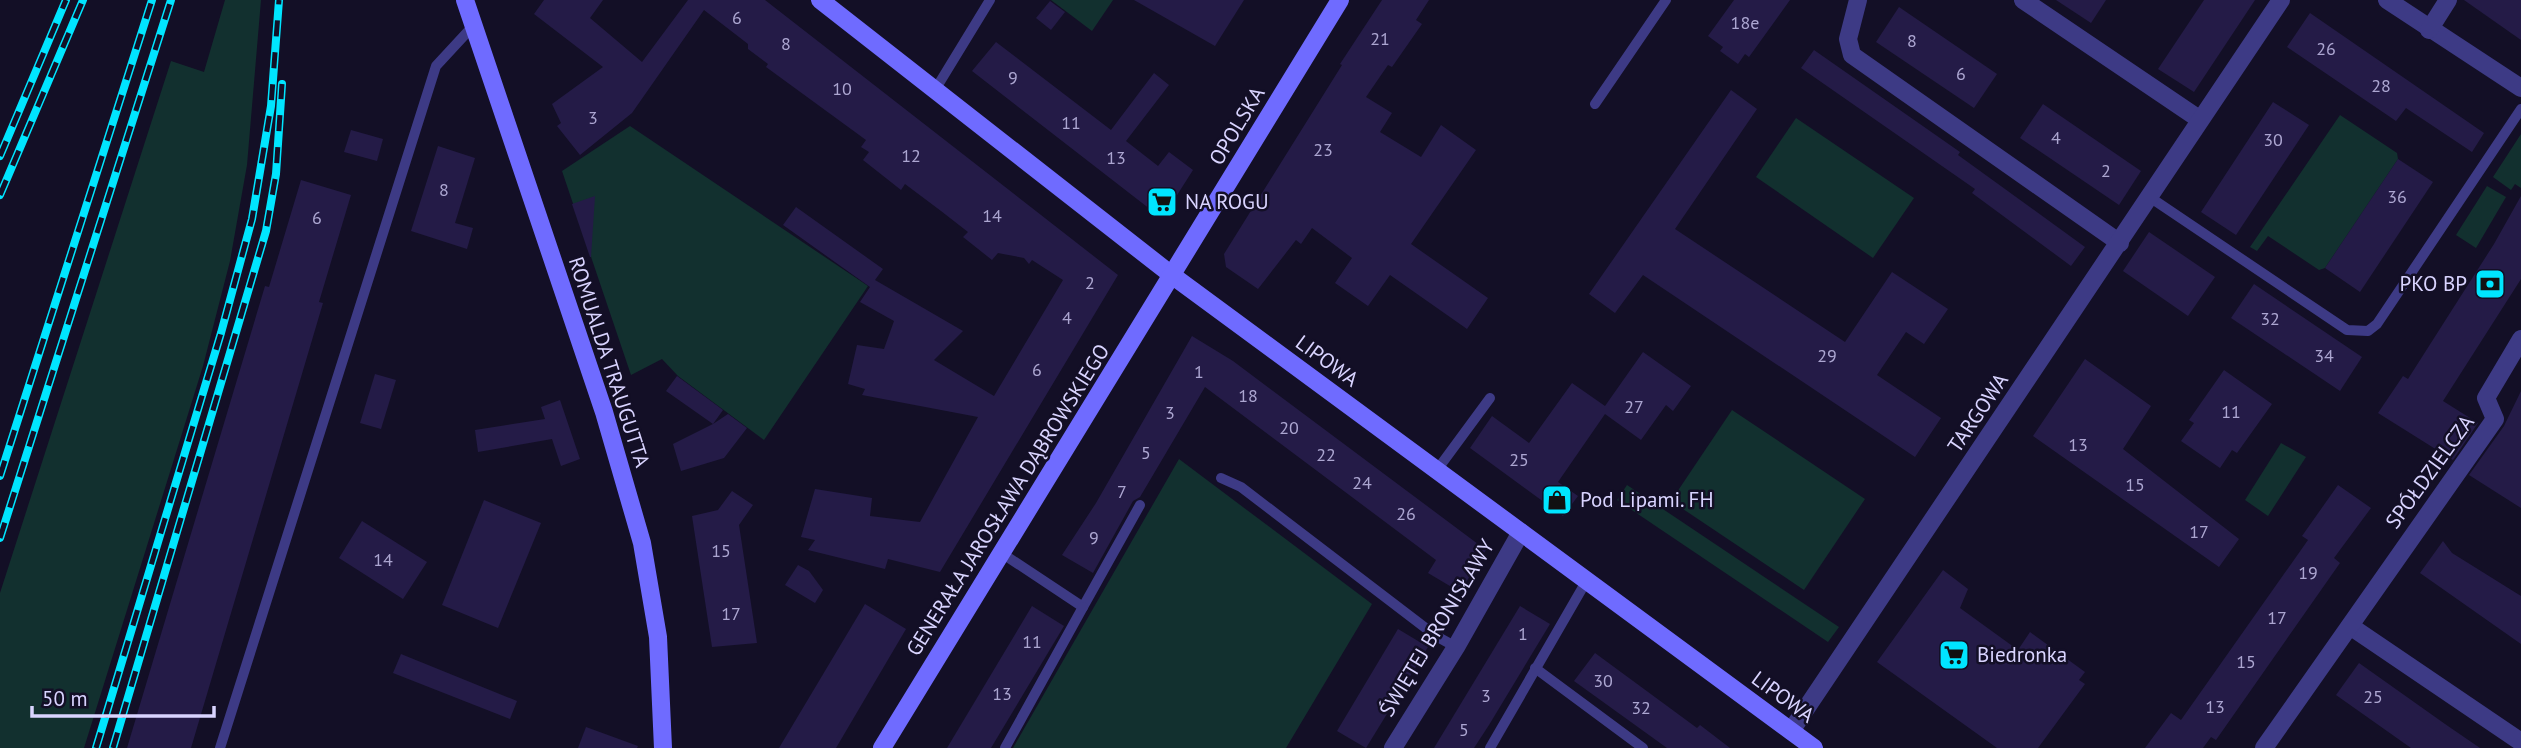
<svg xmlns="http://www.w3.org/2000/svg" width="2521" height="748" font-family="'PT Sans',sans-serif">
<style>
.green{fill:#12302f}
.building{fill:#241b47}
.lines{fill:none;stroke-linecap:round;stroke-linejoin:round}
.lane{stroke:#3d3a85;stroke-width:10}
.street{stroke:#3d3a85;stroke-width:18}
.secondary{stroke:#6f6bff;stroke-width:18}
.rail-casing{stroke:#00e5ff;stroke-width:8}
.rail{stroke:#130f26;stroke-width:5;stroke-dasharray:16;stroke-linecap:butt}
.labels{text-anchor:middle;stroke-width:5;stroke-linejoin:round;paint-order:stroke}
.number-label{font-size:18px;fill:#aca6d1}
.street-label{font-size:21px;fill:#d9d4ff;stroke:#130f26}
.poi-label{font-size:21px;fill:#d9d4ff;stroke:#130f26;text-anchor:start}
</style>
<rect width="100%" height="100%" fill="#130f26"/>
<g class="green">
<path d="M225 0H261L247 165 230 261 203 366 84 748H0V593L171 61 204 72Z"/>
<path d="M1051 0H1113L1092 31Z"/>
<path d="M2340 115 2397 153 2398 159 2325 268 2319 270 2268 236 2257 251 2250 247Z"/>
<path d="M1796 118 1914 198 1873 258 1756 177Z"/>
<path d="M630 126 868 286 764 440 678 376 662 359 631 375 562 171Z"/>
<path d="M2521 134V188L2515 184 2511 190 2493 177Z"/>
<path d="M2487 186 2506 197 2476 248 2456 235Z"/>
<path d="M1732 410 1865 499 1804 590 1671 501Z"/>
<path d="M2281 443 2306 457 2268 516 2245 500Z"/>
<path d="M1179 459 1372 604 1286 748H1013Z"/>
<path d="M1627 485 1839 627 1828 642 1617 500Z"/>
</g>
<g class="building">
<path d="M544 0H603L590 18 642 62 688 0H765L1118 275 940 572 888 559 885 569 808 550 815 540 801 537 815 489 872 498 870 516 920 522 978 417 862 395 865 389 848 384 857 345 884 349 894 321 860 302 870 287 783 225 796 207 883 269 875 280 963 331 934 360 994 396 1063 280 1032 260 1029 264 1024 258 998 253 992 260 963 237 968 232 941 211 905 184 901 190 863 160 869 152 861 147 866 140 766 67 768 64 748 49V44L704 10 632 113 580 155 557 126 561 123 552 104 603 67 534 14Z"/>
<path d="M1134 0H1244L1215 46Z"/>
<path d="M1382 0H1429L1416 20 1422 24 1392 67 1388 65 1366 97 1392 113 1380 132 1421 157 1441 125 1476 150 1411 244 1488 298 1467 329 1390 275 1368 306 1335 283 1352 258 1312 228 1301 244 1296 240 1258 289 1226 267 1224 254 1342 65 1340 64Z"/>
<path d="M1734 0H1790L1749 57 1745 54 1738 64 1720 51 1723 47 1708 36Z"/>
<path d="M2056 0H2106L2091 23Z"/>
<path d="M2204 0H2255L2194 92 2158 69Z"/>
<path d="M2464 0H2521V40Z"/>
<path d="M1050 1 1065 12 1051 30 1036 18Z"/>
<path d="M1899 7 1997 74 1974 108 1876 42Z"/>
<path d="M2310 13 2484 133 2472 152 2406 108 2396 121 2287 47Z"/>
<path d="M996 42 1111 130 1154 73 1169 85 1126 141 1158 166 1169 152 1193 170 1167 211 1155 213 972 71Z"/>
<path d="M1814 50 1960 152 1958 155 2085 247 2071 266 1972 193 1975 189 1801 68Z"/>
<path d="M1731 90 1757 109 1675 229 1845 342 1892 272 1948 309 1924 344 1906 332 1877 375 1941 418 1915 457 1643 275 1615 313 1589 294Z"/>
<path d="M2273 102 2309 125 2236 235 2201 212Z"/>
<path d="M2043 104 2141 171 2119 205 2020 138Z"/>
<path d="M351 130 383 139 377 161 344 152Z"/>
<path d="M438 146 475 158 455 223 473 228 467 249 411 231Z"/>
<path d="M2398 159 2433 182 2360 292 2325 268Z"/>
<path d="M301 180 351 195 319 302 323 303 191 748H127L265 286 269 287Z"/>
<path d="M595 196 591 257H590L572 204Z"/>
<path d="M2521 196V279L2443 401 2478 423 2453 460 2378 413 2403 376 2408 379 2494 244Z"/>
<path d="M2149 232 2215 277 2188 316 2123 271Z"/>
<path d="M2254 284 2362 357 2340 391 2231 318Z"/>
<path d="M1192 336 1233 361 1486 550 1460 592 1428 573 1436 560 1205 387 1140 497 1133 501 1093 573 1062 555 1096 503Z"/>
<path d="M1643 352 1691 386 1673 411 1666 405 1641 440 1605 414 1558 482 1578 496 1563 516 1470 448 1492 416 1529 443 1572 383 1605 406Z"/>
<path d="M2085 359 2151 406 2123 449 2239 539 2219 567 2033 436Z"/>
<path d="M2224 370 2272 404 2237 453 2232 450 2220 468 2181 441 2194 423 2189 420Z"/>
<path d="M375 374 396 380 381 429 360 423Z"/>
<path d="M677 376 723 410 713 424 728 414 747 428 724 458 681 471 673 444 713 424 666 391Z"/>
<path d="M2521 391V508L2469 475 2504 426Z"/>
<path d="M560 400 580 459 561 466 552 439 478 452 475 430 545 419 541 407Z"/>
<path d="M2338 485 2371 508 2334 558 2340 563 2216 740 2211 737 2203 748H2145L2171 713 2181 720 2308 540 2302 536Z"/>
<path d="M732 491 753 505 739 525 757 643 712 647 692 516 718 510Z"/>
<path d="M484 500 541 523 498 628 442 605Z"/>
<path d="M362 521 427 562 403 599 339 558Z"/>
<path d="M2443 541 2452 553 2521 596V644L2420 573Z"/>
<path d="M798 565 809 571 823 590 815 603 785 585Z"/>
<path d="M1943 570 1968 589 1960 608 2018 650 2030 632 2085 672 2079 680 2085 684 2038 748H1997L1877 662Z"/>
<path d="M865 604 906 629 836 748H779Z"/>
<path d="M1032 606 1064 626 991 748H947Z"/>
<path d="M1520 606 1550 624 1489 725 1474 748H1434Z"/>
<path d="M1398 629 1428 647 1366 748 1337 731Z"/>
<path d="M1595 653 1697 728 1700 725 1730 748H1667L1574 681Z"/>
<path d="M401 654 517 701 510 719 393 673Z"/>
<path d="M2359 663 2445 724 2480 748H2411L2336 695Z"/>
<path d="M586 727 638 746 637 748H578Z"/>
</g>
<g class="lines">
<g class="lane">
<path d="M935 90 990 0"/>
<path d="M1595 104 1666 0"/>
<path d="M2151 198 2347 330 2368 331 2377 324 2521 109"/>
<path d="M1437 470 1490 398"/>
<path d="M1221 478 1241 487 1436 636 1456 647"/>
<path d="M1003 554 1083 607 1140 505"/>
<path d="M1535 668 1643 748"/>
<path d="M220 748 436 66 473 26"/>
<path d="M1005 748 1083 607"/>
<path d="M1490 748 1587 580"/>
</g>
<g class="street">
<path d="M1858 0 1848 39 1852 55 2120 243"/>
<path d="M2023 0 2199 119"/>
<path d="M2387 0 2521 88"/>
<path d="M2429 30 2448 0"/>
<path d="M2350 626 2521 742"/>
<path d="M1791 731 2281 0"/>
<path d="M1393 748 1456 647 1521 532"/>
<path d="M2264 748 2495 419 2486 398 2521 339"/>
</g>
<g class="secondary">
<path d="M465 0 604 412 642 543 658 637 663 748"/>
<path d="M820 0 1173 276 1814 748"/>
<path d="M882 748 1340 0"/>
</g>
<g class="rail-casing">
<g id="rail">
<path d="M0 156 66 0"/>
<path d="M0 195 83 0"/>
<path d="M0 476 152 0"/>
<path d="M0 538 171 0"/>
<path d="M96 748 221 333 252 219 271 106 279 0"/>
<path d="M113 748 266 231 276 174 282 84"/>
</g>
</g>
<use href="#rail" class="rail"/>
</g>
<defs>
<g id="supermarket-square" transform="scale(1.575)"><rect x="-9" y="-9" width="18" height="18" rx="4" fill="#00e5ff" stroke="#130f26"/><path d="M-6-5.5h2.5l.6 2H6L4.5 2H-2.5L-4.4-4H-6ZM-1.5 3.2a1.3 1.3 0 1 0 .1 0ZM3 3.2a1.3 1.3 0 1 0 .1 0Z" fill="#111"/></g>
<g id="bank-square" transform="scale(1.575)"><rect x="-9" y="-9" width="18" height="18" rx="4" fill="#00e5ff" stroke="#130f26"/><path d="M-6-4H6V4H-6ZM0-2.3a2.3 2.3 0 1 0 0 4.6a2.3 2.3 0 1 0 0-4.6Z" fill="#111"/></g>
<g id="shop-square" transform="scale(1.575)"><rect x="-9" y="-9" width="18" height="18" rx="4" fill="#00e5ff" stroke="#130f26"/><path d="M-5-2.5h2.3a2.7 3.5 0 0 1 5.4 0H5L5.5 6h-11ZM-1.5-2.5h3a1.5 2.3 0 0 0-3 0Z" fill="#111"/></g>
</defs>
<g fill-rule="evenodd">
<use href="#supermarket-square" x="1162" y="202"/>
<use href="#bank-square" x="2490" y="284"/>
<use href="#shop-square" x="1557" y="500"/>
<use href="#supermarket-square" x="1954" y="655"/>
</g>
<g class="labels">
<g class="number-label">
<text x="737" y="24">6</text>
<text x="1745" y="29">18e</text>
<text x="1380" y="45">21</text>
<text x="1912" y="47">8</text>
<text x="786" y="50">8</text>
<text x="2326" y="55">26</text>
<text x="1961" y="80">6</text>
<text x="1013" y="84">9</text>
<text x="2381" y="92">28</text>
<text x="842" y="95">10</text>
<text x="593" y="124">3</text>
<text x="1071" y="129">11</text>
<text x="2056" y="144">4</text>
<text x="2273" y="146">30</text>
<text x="1323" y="156">23</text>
<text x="911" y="162">12</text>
<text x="1116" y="164">13</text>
<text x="2106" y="177">2</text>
<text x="444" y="196">8</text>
<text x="2397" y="203">36</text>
<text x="992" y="222">14</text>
<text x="317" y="224">6</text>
<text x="1090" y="289">2</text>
<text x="1067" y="324">4</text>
<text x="2270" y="325">32</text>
<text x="1827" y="362">29</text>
<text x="2324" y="362">34</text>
<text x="1037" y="376">6</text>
<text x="1199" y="378">1</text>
<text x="1248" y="402">18</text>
<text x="1634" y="413">27</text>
<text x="2231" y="418">11</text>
<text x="1170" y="419">3</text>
<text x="1289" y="434">20</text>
<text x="2078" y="451">13</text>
<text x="1146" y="459">5</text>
<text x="1326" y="461">22</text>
<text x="1519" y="466">25</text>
<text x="1362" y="489">24</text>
<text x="2135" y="491">15</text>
<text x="1122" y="498">7</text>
<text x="1406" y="520">26</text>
<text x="2199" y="538">17</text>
<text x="1094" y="544">9</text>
<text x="721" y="557">15</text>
<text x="383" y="566">14</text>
<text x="2308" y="579">19</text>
<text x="731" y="620">17</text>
<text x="2277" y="624">17</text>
<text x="1523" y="640">1</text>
<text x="1032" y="648">11</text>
<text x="2246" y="668">15</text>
<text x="1603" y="687">30</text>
<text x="1002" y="700">13</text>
<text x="1486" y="702">3</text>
<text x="2373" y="703">25</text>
<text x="2215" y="713">13</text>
<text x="1641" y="714">32</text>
<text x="1464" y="736">5</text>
</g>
<g class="street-label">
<text transform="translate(1237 126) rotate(-59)" y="7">OPOLSKA</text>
<text transform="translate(1327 361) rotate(36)" y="7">LIPOWA</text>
<text transform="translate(609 362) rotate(72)" y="7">ROMUALDA TRAUGUTTA</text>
<text transform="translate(1978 413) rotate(-56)" y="7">TARGOWA</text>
<text transform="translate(2430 472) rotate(-54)" y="7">SPÓŁDZIELCZA</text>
<text transform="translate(1008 500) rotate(-58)" y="7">GENERAŁA JAROSŁAWA DĄBROWSKIEGO</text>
<text transform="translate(1437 628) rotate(-59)" y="7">ŚWIĘTEJ BRONISŁAWY</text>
<text transform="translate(1783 697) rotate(36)" y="7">LIPOWA</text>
</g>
<g class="poi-label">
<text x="1185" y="209">NA ROGU</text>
<text x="2467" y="291" text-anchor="end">PKO BP</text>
<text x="1580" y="507">Pod Lipami. FH</text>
<text x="1977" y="662">Biedronka</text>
</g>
</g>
<path d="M32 706v10h182v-10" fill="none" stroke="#d9d4ff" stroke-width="3.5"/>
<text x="42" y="706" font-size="21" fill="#d9d4ff" stroke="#130f26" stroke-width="5" paint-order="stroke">50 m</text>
</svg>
